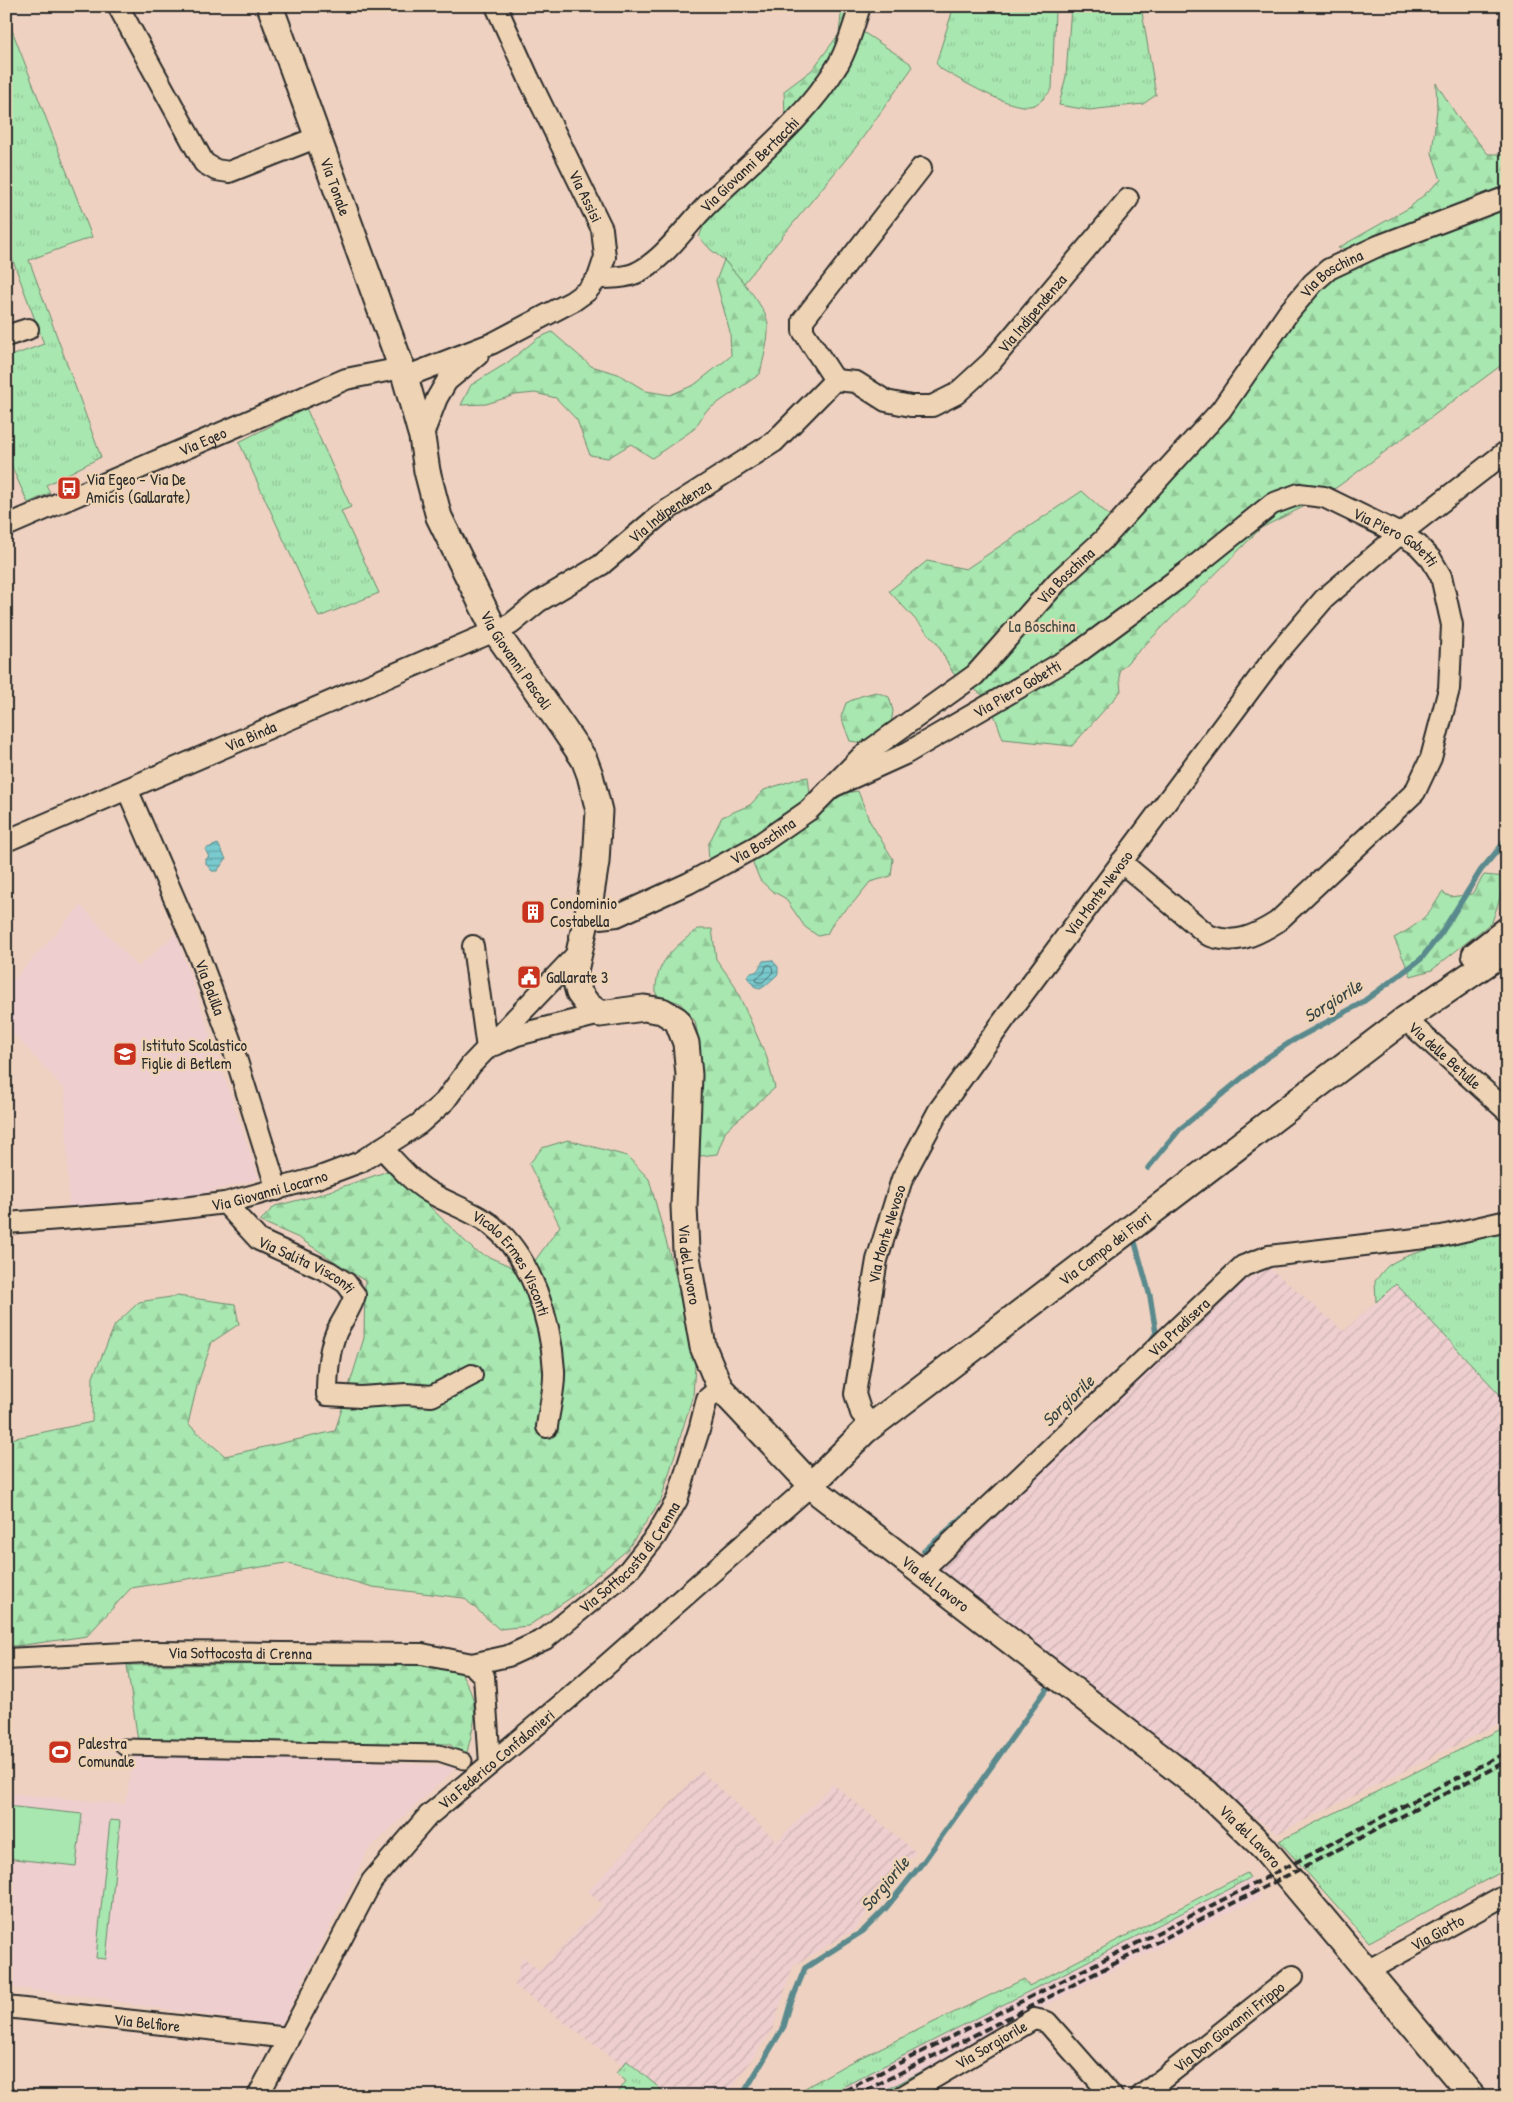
<svg xmlns="http://www.w3.org/2000/svg" width="1513" height="2102" font-family="'Patrick Hand',sans-serif">
<style>
.built{fill:#eecece}
.industrial{fill:url(#industrial-furrows)}
.grass{fill:url(#grass-tufts);stroke:#6a896d}
.forest{fill:url(#forest-firs);stroke:#6a896d}
.pitch{fill:#a8e7af;stroke:#6a896d}
.water{fill:url(#water-rules);stroke:#5a8a8d}
.lines{fill:none;stroke-linecap:round;stroke-linejoin:round}
.shore{stroke:#4a6b6c;stroke-width:1}
.stream{stroke:#5a8a8d;stroke-width:5.5}
.pedestrian-casing{stroke:#2b2b2b;stroke-width:19}
.minor-casing{stroke:#2b2b2b;stroke-width:24}
.tertiary-casing{stroke:#2b2b2b;stroke-width:29}
.pedestrian{stroke:#eed4b5;stroke-width:15}
.minor{stroke:#eed4b5;stroke-width:20}
.tertiary{stroke:#eed4b5;stroke-width:25}
.rail{stroke:#2b2b2b;stroke-width:4;stroke-dasharray:8 4;stroke-linecap:butt}
.labels{text-anchor:middle;stroke-width:4.5;stroke-linejoin:round;paint-order:stroke}
.street-label{font-size:16px;fill:#2b2b2b;stroke:#eed4b5}
.poi-label{font-size:16px;fill:#2b2b2b;stroke:#eed4b5;text-anchor:start}
.park-label{font-size:16px;fill:#3e473f;stroke:#eed4b5}
.water-label{font-size:18px;font-style:italic;fill:#374343;stroke:#eed4b5}
</style>
<defs>
<pattern id="industrial-furrows" width="10" height="10" patternUnits="userSpaceOnUse" patternTransform="scale(1.25)"><rect width="10" height="10" fill="#eecece"/><path d="M-1 1l2-2M0 10L10 0M9 11l2-2" fill="none" stroke="#ccb1b1"/></pattern>
<pattern id="grass-tufts" width="24" height="20" patternUnits="userSpaceOnUse" patternTransform="scale(1.25)"><rect width="24" height="20" fill="#a8e7af"/><path d="M3 7l-1-3M5 7V3M7 7l1-3M15 17l-1-3M17 17v-4M19 17l1-3" fill="none" stroke="#91c697"/></pattern>
<pattern id="forest-firs" width="22" height="20" patternUnits="userSpaceOnUse" patternTransform="scale(1.25)"><rect width="22" height="20" fill="#a8e7af"/><path d="M5 1l3.5 6h-7zM16 11l3.5 6h-7z" fill="#91c697"/></pattern>
<pattern id="water-rules" width="6" height="5" patternUnits="userSpaceOnUse" patternTransform="scale(1.25)"><rect width="6" height="5" fill="#79cace"/><path d="M0 2.5h6" fill="none" stroke="#63a4a7"/></pattern>
</defs>
<rect width="100%" height="100%" fill="#eed1c0"/>
<filter id="ink" filterUnits="userSpaceOnUse"><feTurbulence type="fractalNoise" baseFrequency=".02" numOctaves="2"/><feDisplacementMap in="SourceGraphic" scale="10" xChannelSelector="R" yChannelSelector="G"/><feConvolveMatrix kernelMatrix="1 2 1 2 8 2 1 2 1" color-interpolation-filters="sRGB"/></filter>
<g filter="url(#ink)">
<g class="built">
<path d="M81 905 138 967 176 933 259 1179 176 1200 69 1210 65 1090 6 1026V988Z"/>
<path d="M136 1745 457 1767 368 1850 281 2026 134 2005 108 1999 6 1987V1793L125 1804Z"/>
<path d="M1250 1878 1261 1897 1094 1980 875 2096H825Z"/>
</g>
<g class="industrial">
<path d="M1270 1268 1344 1331 1396 1283 1507 1402V1720L1277 1834 932 1567 1226 1289Z"/>
<path d="M701 1771 777 1841 833 1784 916 1852 854 1930 793 1966 772 2031 726 2096H669L628 2061 623 2066 515 1986 522 1956 539 1971 602 1904 588 1891Z"/>
</g>
<g class="grass">
<path d="M954 6H1008V8L1055 10 1052 89C1046 96 1039 105 1030 106 1008 109 961 80 941 69L936 63Z"/>
<path d="M1071 6H1141L1156 95 1143 104 1089 110 1059 105 1066 76Z"/>
<path d="M10 25 92 237 29 260 101 457 46 485 50 493 28 503 6 454V358L44 344 6 242V26Z"/>
<path d="M863 32 910 63 912 68 856 147 744 283 724 260 711 250 699 237 708 215 858 33Z"/>
<path d="M306 408 351 507 341 511 379 593 319 617 239 442Z"/>
<path d="M1507 1230V1401H1506L1396 1284 1376 1302 1375 1281C1379 1277 1383 1270 1388 1266 1413 1247 1474 1243 1507 1230Z"/>
<path d="M1507 1726V1869L1369 1942 1279 1841Z"/>
<path d="M1247 1873 1250 1878 825 2096H791L847 2064 1024 1979 1029 1986Z"/>
<path d="M1007 2026 890 2096H875Z"/>
<path d="M627 2061 669 2096H616L626 2081 616 2073Z"/>
</g>
<g class="forest">
<path d="M842 6H850L839 33 840 45 821 78 785 116 784 91 812 70 839 34Z"/>
<path d="M1436 83 1459 119 1488 154H1507V188L1427 217 1354 250 1338 248 1409 208 1441 180 1432 153 1437 109Z"/>
<path d="M1507 204V361L1340 485 1317 500 1261 528 1119 671 1121 691 1072 746 1003 739 989 700 953 673 937 643 889 591 927 561 966 569 1082 491 1123 528 1303 307 1333 275Z"/>
<path d="M724 260C736 274 766 306 768 324 769 341 763 359 760 374L706 411 694 429 652 458 631 444 608 458 590 455 577 420 556 398 535 393 515 395 486 404 461 405 471 385 507 363 538 338 552 332 591 366 618 374 646 391 670 395 694 385 731 356 730 332 716 281Z"/>
<path d="M876 692 889 697 893 711 891 724 863 743 850 741 841 717 846 703 861 696Z"/>
<path d="M808 777 810 794 776 822 709 862 708 845 722 817 750 805 764 790 797 779Z"/>
<path d="M858 791 869 820 893 859 891 876 870 882 853 903 835 919 827 934 818 936 805 927 785 898 772 891 760 880 753 863 757 855 845 793Z"/>
<path d="M1484 875 1507 877 1492 922 1432 970 1411 976 1394 938C1418 925 1429 916 1442 892L1451 897 1472 894Z"/>
<path d="M698 929H712L716 959 734 984 767 1058 775 1088 726 1130 717 1154 700 1156 699 1041 695 1021 680 1003 656 995C654 962 675 947 698 929Z"/>
<path d="M568 1140 627 1156 649 1179 696 1350 693 1395 661 1500 627 1550 569 1599 528 1626 499 1629 464 1598 373 1587 286 1563 131 1588 87 1636 17 1646 6 1645V1440L92 1422 93 1377 115 1325 139 1302 177 1296 235 1304 239 1324 212 1342 197 1386 188 1424 225 1456 335 1431 364 1338 365 1281 299 1238 260 1221 275 1206 315 1196 388 1171 420 1197 475 1251 526 1273 560 1226 529 1164 542 1148Z"/>
<path d="M415 1664 461 1673C482 1708 475 1719 466 1756L449 1744 138 1741 127 1665Z"/>
</g>
<g class="pitch">
<path d="M6 1806 82 1814 76 1866 6 1858Z"/>
<path d="M110 1820 120 1821 106 1959 96 1958Z"/>
</g>
<g class="water">
<path d="M218 844 226 859 217 871H212L206 864V859L209 857 205 849Z"/>
<path d="M772 960 778 967V974L765 986 760 989 754 986 747 977 750 973C760 972 758 968 763 961Z"/>
</g>
<g class="lines">
<path class="shore" d="M770 965 772 967 773 972 763 982H757L756 978 764 973 766 966Z"/>
<g class="stream">
<path d="M1148 1168 1180 1129 1265 1059 1292 1041 1360 1004 1421 959 1442 932 1481 870 1503 844 1507 835"/>
<path d="M1134 1239 1150 1296 1156 1333 1148 1345"/>
<path d="M924 1551 973 1508"/>
<path d="M742 2096 784 2026 790 2005 805 1968 863 1931 886 1908 924 1861 1051 1683"/>
</g>
<g class="pedestrian-casing">
<path id="pedestrian" d="M124 1747 439 1753 464 1761"/>
</g>
<g class="minor-casing">
<g id="minor">
<path d="M118 6 204 163 216 170 229 172 318 137"/>
<path id="s1" d="M598 278C610 278 625 278 636 273 663 261 686 226 707 205 752 160 806 119 839 63 848 47 854 25 860 6"/>
<path d="M6 336 28 329"/>
<path d="M405 377 493 343 573 301 587 291 598 278 605 257 602 229 529 79 496 6"/>
<path d="M835 380 803 331V320L921 168"/>
<path d="M422 437 437 398 447 381 478 355"/>
<path id="s2" d="M6 526 346 379 402 368"/>
<path id="s3" d="M830 788 905 754 1075 655 1191 569 1272 504 1299 494 1324 497 1400 534 1418 545 1431 559 1441 576 1452 625 1449 689 1431 758 1415 792 1277 922C1255 936 1234 946 1208 935L1121 862"/>
<path id="s4" d="M127 789 197 951 232 1045 277 1190"/>
<path id="s5" d="M6 841 511 624 538 602 601 565 661 514 774 442 835 380 856 382 886 401 911 406H932L956 394 991 362 1128 199"/>
<path id="s6" d="M588 913 600 918 617 916 689 883 757 846 809 810 862 756 975 675 1058 581 1103 540 1221 410 1288 313 1313 283 1329 269 1378 246 1507 197"/>
<path d="M473 946 487 1049"/>
<path id="s7" d="M1405 1019 1507 1111"/>
<path d="M495 1045 517 1035 600 1014"/>
<path id="s8" d="M382 1148C397 1164 411 1181 429 1192 449 1204 471 1210 490 1224 531 1255 551 1321 554 1370 555 1389 549 1409 547 1427"/>
<path id="s9" d="M225 1203 259 1240 329 1272 346 1283 355 1295C351 1309 342 1320 336 1333 328 1352 327 1375 327 1395L361 1397 406 1394 432 1396 472 1375"/>
<path id="s10" d="M6 1223 142 1213 225 1203 317 1178 360 1162 419 1124 445 1101 471 1065 578 953"/>
<path id="s11" d="M873 1425 861 1413 855 1394 877 1260 902 1179 939 1110 1009 1013 1276 655 1324 599 1400 534 1507 451"/>
<path id="s12" d="M920 1572 1243 1266 1269 1256 1442 1236 1507 1221"/>
<path id="s13" d="M6 1659 147 1652 422 1654 472 1664 484 1676 490 1764"/>
<path id="s14" d="M472 1664 508 1656 545 1639 628 1571 656 1536 677 1500 700 1427 707 1399 720 1388"/>
<path id="s15" d="M1367 1971 1507 1894"/>
<path id="s16" d="M6 2007 289 2038"/>
<path id="s17" d="M258 2096 372 1881 428 1816 568 1699 811 1485"/>
<path id="s18" d="M903 2096 1034 2019 1047 2022 1112 2096"/>
<path id="s19" d="M1141 2096 1293 1976"/>
</g>
</g>
<g class="tertiary-casing">
<g id="tertiary">
<path id="s20" d="M270 6 405 377 422 437 427 471 439 517 495 631 563 728 584 759 590 775 599 811 596 862 588 913 574 975 579 993 588 1005 600 1014 644 1008 662 1011 677 1020 686 1043 689 1075 684 1206 686 1251 703 1347 720 1388 820 1494 1207 1793 1264 1848 1472 2096"/>
<path d="M1475 955 1507 930"/>
<path id="s21" d="M811 1485 865 1431 1405 1019 1507 950"/>
</g>
</g>
<use href="#pedestrian" class="pedestrian"/>
<use href="#minor" class="minor"/>
<use href="#tertiary" class="tertiary"/>
<g class="rail">
<path d="M834 2096 1254 1884 1507 1752"/>
<path d="M855 2096 1341 1848 1507 1761"/>
</g>
</g>
</g>
<defs>
<g id="bus-square" transform="scale(1.25)"><rect x="-9" y="-9" width="18" height="18" rx="4" fill="#c8321e" stroke="#eed4b5"/><path d="M-5-6H5V4H4V6H2V4H-2V6H-4V4H-5ZM-3.5-4V0h7V-4ZM-3.5 1.2v1.5H-2V1.2ZM2 1.2v1.5H3.5V1.2Z" fill="#fff"/></g>
<g id="building-square" transform="scale(1.25)"><rect x="-9" y="-9" width="18" height="18" rx="4" fill="#c8321e" stroke="#eed4b5"/><path d="M-4-6H4V6H1V3H-1V6H-4ZM-2.5-4.3h1.7v1.8h-1.7ZM.8-4.3h1.7v1.8H.8ZM-2.5-1h1.7V.8h-1.7ZM.8-1h1.7V.8H.8Z" fill="#fff"/></g>
<g id="civic-square" transform="scale(1.25)"><rect x="-9" y="-9" width="18" height="18" rx="4" fill="#c8321e" stroke="#eed4b5"/><path d="M-.6-6.5H3V-4.5H.6V-3L4-1V1h2V6H-6V1h2V-1L-.6-3ZM-1.2 2.5V6h2.4V2.5Z" fill="#fff"/></g>
<g id="school-square" transform="scale(1.25)"><rect x="-9" y="-9" width="18" height="18" rx="4" fill="#c8321e" stroke="#eed4b5"/><path d="M0-5L7-2L0 1L-7-2ZM-4 1L0 2.5L4 1V4Q0 6-4 4Z" fill="#fff"/></g>
<g id="stadium-square" transform="scale(1.25)"><rect x="-9" y="-9" width="18" height="18" rx="4" fill="#c8321e" stroke="#eed4b5"/><path d="M0-5a6.5 5 0 1 0 0 10a6.5 5 0 1 0 0-10ZM-3.5-1.8h7v3.6h-7Z" fill="#fff"/></g>
</defs>
<g fill-rule="evenodd">
<use href="#bus-square" x="69" y="488"/>
<use href="#building-square" x="533" y="912"/>
<use href="#civic-square" x="529" y="977"/>
<use href="#school-square" x="125" y="1054"/>
<use href="#stadium-square" x="60" y="1752"/>
</g>
<g class="labels">
<g class="street-label">
<text dy="6" stroke="none"><textPath href="#s1" startOffset="196">Via Giovanni Bertacchi</textPath></text>
<text dy="6" stroke="none"><textPath href="#s20" startOffset="192">Via Tonale</textPath></text>
<text transform="translate(586 196) rotate(64)" y="6">Via Assisi</text>
<text dy="6" stroke="none"><textPath href="#s6" startOffset="1004">Via Boschina</textPath></text>
<text dy="6" stroke="none"><textPath href="#s5" startOffset="1198">Via Indipendenza</textPath></text>
<text dy="6" stroke="none"><textPath href="#s2" startOffset="214">Via Egeo</textPath></text>
<text dy="6" stroke="none"><textPath href="#s5" startOffset="745">Via Indipendenza</textPath></text>
<text dy="6" stroke="none"><textPath href="#s3" startOffset="664">Via Piero Gobetti</textPath></text>
<text dy="6" stroke="none"><textPath href="#s6" startOffset="599">Via Boschina</textPath></text>
<text dy="6" stroke="none"><textPath href="#s20" startOffset="702">Via Giovanni Pascoli</textPath></text>
<text dy="6" stroke="none"><textPath href="#s3" startOffset="212">Via Piero Gobetti</textPath></text>
<text dy="6" stroke="none"><textPath href="#s5" startOffset="266">Via Binda</textPath></text>
<text dy="6" stroke="none"><textPath href="#s6" startOffset="194">Via Boschina</textPath></text>
<text dy="6" stroke="none"><textPath href="#s11" startOffset="605">Via Monte Nevoso</textPath></text>
<text dy="6" stroke="none"><textPath href="#s4" startOffset="215">Via Balilla</textPath></text>
<text dy="6" stroke="none"><textPath href="#s7" startOffset="54">Via delle Betulle</textPath></text>
<text dy="6" stroke="none"><textPath href="#s10" startOffset="266">Via Giovanni Locarno</textPath></text>
<text dy="6" stroke="none"><textPath href="#s11" startOffset="200">Via Monte Nevoso</textPath></text>
<text dy="6" stroke="none"><textPath href="#s21" startOffset="378">Via Campo dei Fiori</textPath></text>
<text dy="6" stroke="none"><textPath href="#s20" startOffset="1418">Via del Lavoro</textPath></text>
<text dy="6" stroke="none"><textPath href="#s9" startOffset="104">Via Salita Visconti</textPath></text>
<text dy="6" stroke="none"><textPath href="#s8" startOffset="178">Vicolo Ermes Visconti</textPath></text>
<text dy="6" stroke="none"><textPath href="#s12" startOffset="356">Via Pradisera</textPath></text>
<text dy="6" stroke="none"><textPath href="#s14" startOffset="196">Via Sottocosta di Crenna</textPath></text>
<text dy="6" stroke="none"><textPath href="#s20" startOffset="1838">Via del Lavoro</textPath></text>
<text dy="6" stroke="none"><textPath href="#s13" startOffset="234">Via Sottocosta di Crenna</textPath></text>
<text dy="6" stroke="none"><textPath href="#s17" startOffset="418">Via Federico Confalonieri</textPath></text>
<text dy="6" stroke="none"><textPath href="#s20" startOffset="2242">Via del Lavoro</textPath></text>
<text dy="6" stroke="none"><textPath href="#s15" startOffset="80">Via Giotto</textPath></text>
<text dy="6" stroke="none"><textPath href="#s16" startOffset="142">Via Belfiore</textPath></text>
<text dy="6" stroke="none"><textPath href="#s19" startOffset="112">Via Don Giovanni Frippo</textPath></text>
<text dy="6" stroke="none"><textPath href="#s18" startOffset="102">Via Sorgiorile</textPath></text>
</g>
<g class="poi-label">
<text x="86" y="485">Via Egeo - Via De<tspan x="86" dy="18">Amicis (Gallarate)</tspan></text>
<text x="550" y="909">Condominio<tspan x="550" dy="18">Costabella</tspan></text>
<text x="546" y="983">Gallarate 3</text>
<text x="142" y="1051">Istituto Scolastico<tspan x="142" dy="18">Figlie di Betlem</tspan></text>
<text x="78" y="1749">Palestra<tspan x="78" dy="18">Comunale</tspan></text>
</g>
<g class="park-label">
<text x="1042" y="632">La Boschina</text>
</g>
<g class="water-label">
<text transform="translate(1333 1001) rotate(-32)" y="6">Sorgiorile</text>
<text transform="translate(1068 1401) rotate(-44)" y="6">Sorgiorile</text>
<text transform="translate(885 1884) rotate(-50)" y="6">Sorgiorile</text>
</g>
</g>
<rect width="1513" height="2102" fill="none" stroke="#eed4b5" stroke-width="25"/>
<rect x="12" y="12" width="1488" height="2077" fill="none" stroke="#2b2b2b" stroke-width="2" filter="url(#ink)"/>
</svg>
